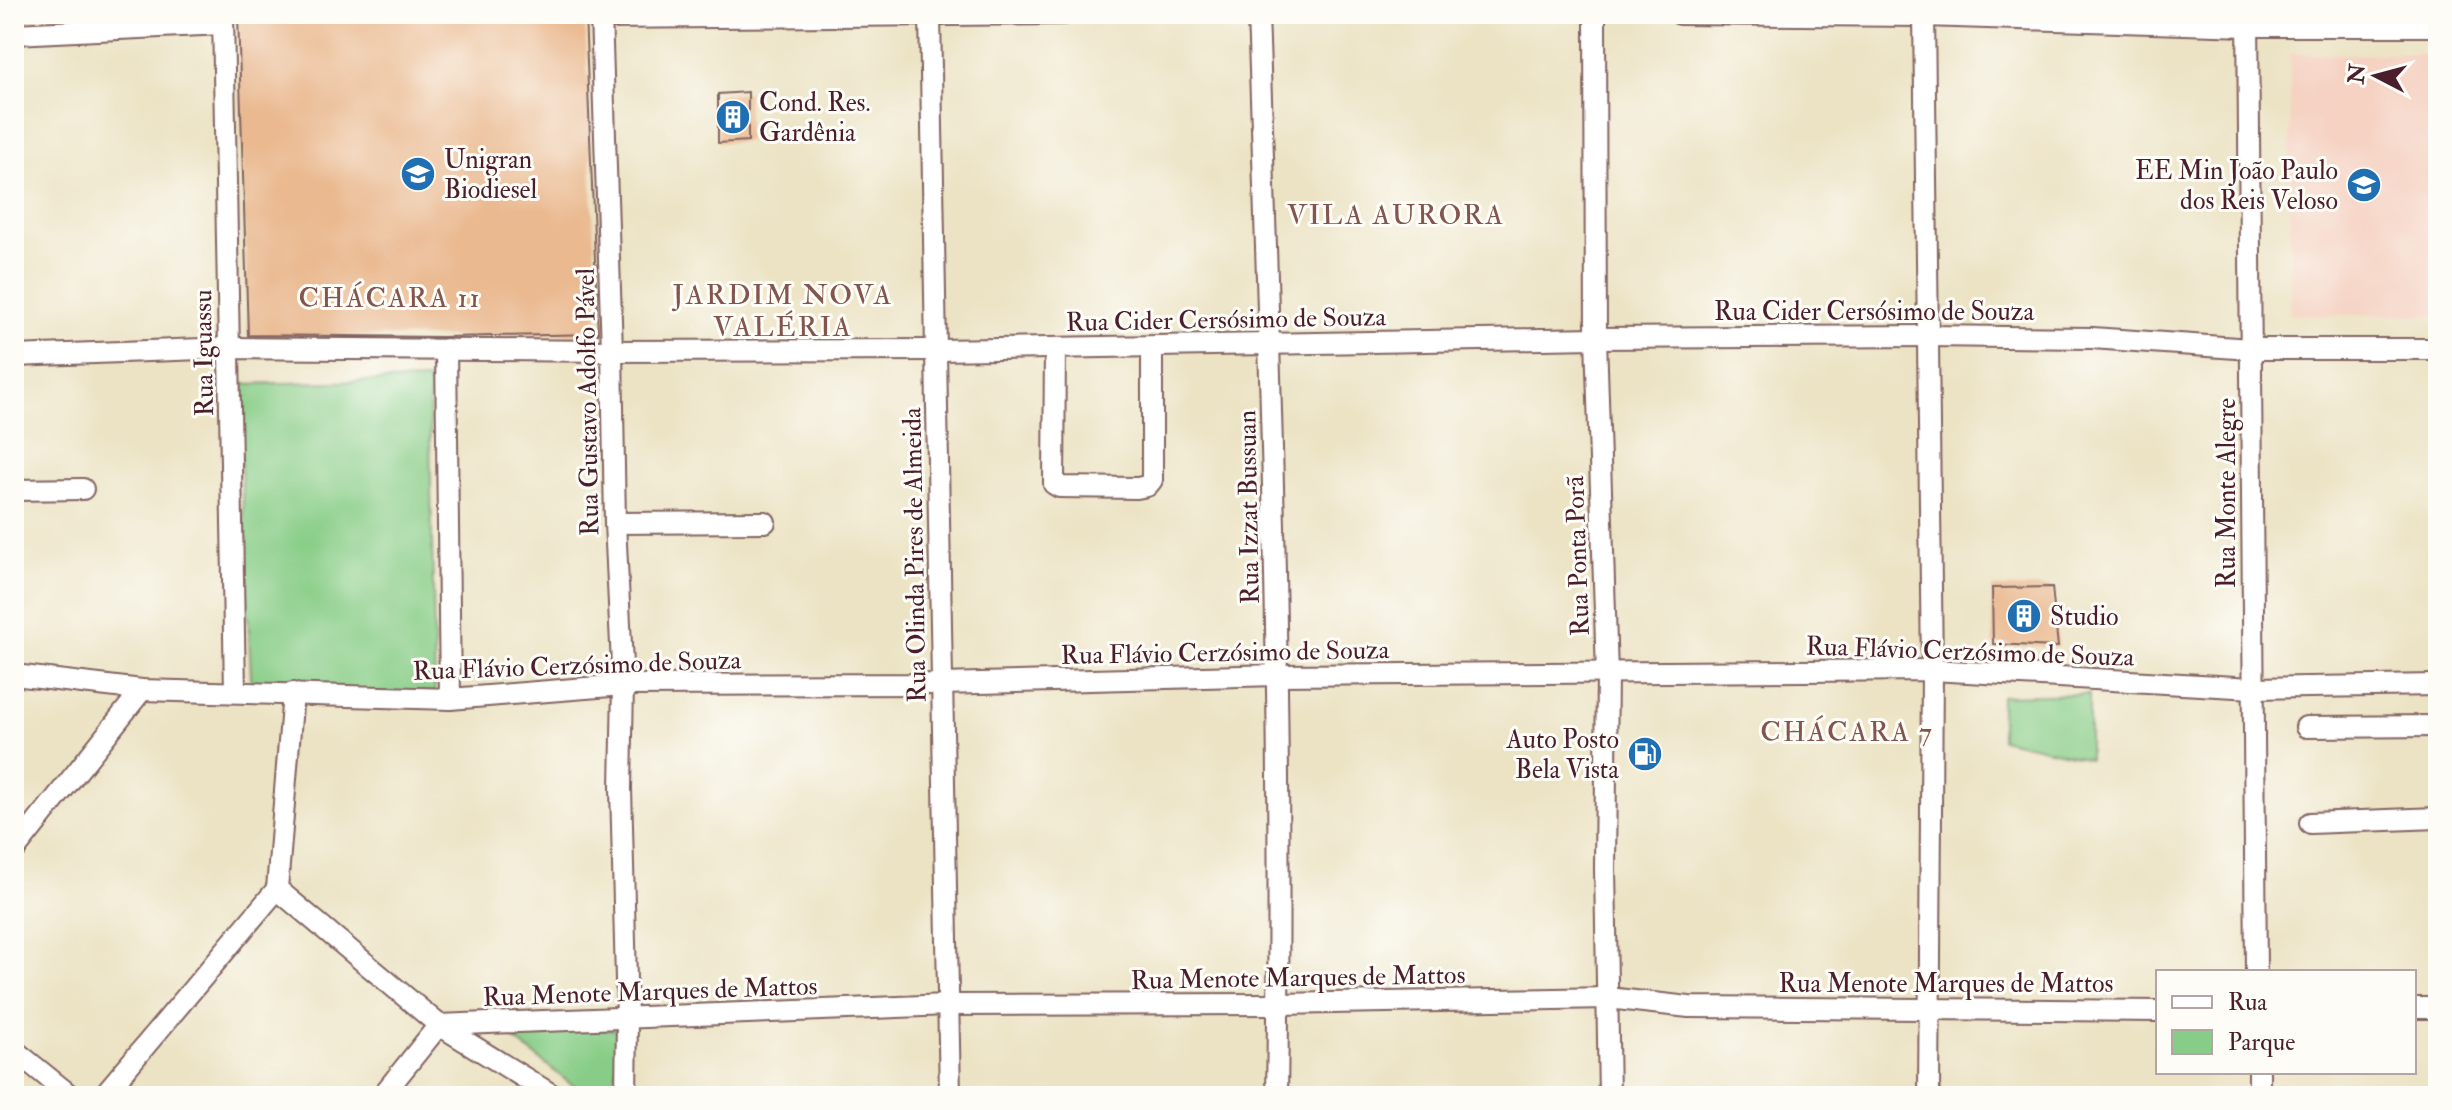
<svg xmlns="http://www.w3.org/2000/svg" width="2452" height="1110" font-family="'IM FELL Double Pica',serif">
<style>
.built{fill:#f5d2c2}
.park{fill:#88cd87;stroke:#697659;stroke-width:2}
.building{fill:#eab990}
.lines{fill:none;stroke-linecap:round;stroke-linejoin:round}
.minor-casing{stroke:#836461;stroke-width:24}
.minor{stroke:#fff;stroke-width:20}
.labels{text-anchor:middle;stroke-width:6;stroke-linejoin:round;paint-order:stroke}
.poi-label{font-size:26px;fill:#4a1f2b;stroke:#fdfcf7;text-anchor:start}
.street-label{font-size:26px;fill:#4a1f2b;stroke:#fdfcf7}
.neighbourhood-label{font-size:28px;letter-spacing:2px;fill:#82554e;stroke:#fdfcf7}
</style>
<rect width="100%" height="100%" fill="#fdfcf7"/>
<filter id="ink" filterUnits="userSpaceOnUse"><feTurbulence type="fractalNoise" baseFrequency=".0125" numOctaves="2"/><feDisplacementMap in="SourceGraphic" scale="16" xChannelSelector="R" yChannelSelector="G"/><feConvolveMatrix kernelMatrix="1 2 1 2 8 2 1 2 1" color-interpolation-filters="sRGB"/></filter>
<filter id="wash" filterUnits="userSpaceOnUse"><feTurbulence type="fractalNoise" baseFrequency=".006" numOctaves="4" result="noise"/><feDisplacementMap in="SourceGraphic" scale="32" xChannelSelector="R" yChannelSelector="G"/><feGaussianBlur stdDeviation="1.8" result="paint"/><feColorMatrix in="noise" values="0 0 0 0 0 0 0 0 0 0 0 0 0 0 0 0 0 1.4 0 .05"/><feComposite in="paint" operator="in"/></filter>
<g filter="url(#wash)">
<rect width="100%" height="100%" fill="#ece3c4"/>
<rect class="built" x="2290" y="54" width="148" height="261"/>
<g class="park">
<path d="M429 380 435 692 252 698 237 384Z"/>
<path d="M2089 694V759L2001 739V696Z"/>
<path d="M619 1029 614 1096H586L504 1031Z"/>
</g>
<g id="blocks">
<g class="building">
<path d="M238 14H585L598 334 441 337 248 335Z"/>
<path d="M748 92V141L718 143V94Z"/>
<path d="M2052 587 2058 647 1993 644 1992 588Z"/>
</g>
</g>
</g>
<g filter="url(#ink)">
<use href="#blocks" fill-opacity="0" stroke="#836461" stroke-width="2"/>
<g class="lines">
<g class="minor-casing">
<g id="minor">
<path d="M223 14 235 691"/>
<path d="M601 14 612 351 615 523 623 685 621 788 627 1019 626 1096"/>
<path d="M930 14C938 375 941 735 950 1096"/>
<path d="M1258 14C1271 375 1283 735 1277 1096"/>
<path d="M1595 14 1596 338 1607 674 1605 868 1609 1096"/>
<path d="M1680 14 1924 16 2248 26H2438"/>
<path d="M1924 14 1932 670 1929 1096"/>
<path d="M2248 14 2256 972"/>
<path d="M601 18 1064 14"/>
<path d="M14 34 223 24"/>
<path d="M1055 348 1054 484 1059 487 1137 488 1147 486 1152 480V347"/>
<path d="M446 349 450 699"/>
<path d="M14 356 229 348 612 351 938 350 1596 338 1929 336 2092 338 2251 349H2438"/>
<path d="M14 490 83 489"/>
<path d="M615 523 765 522"/>
<path d="M14 675 142 690 450 699 623 685 942 684 1278 675 1932 670 2253 688 2438 685"/>
<path d="M2306 727 2438 726"/>
<path d="M2310 823 2438 818"/>
<path d="M14 851 142 690"/>
<path d="M277 889 439 1025 554 1096"/>
<path d="M277 889 293 693"/>
<path d="M2414 1008H2438"/>
<path d="M14 1050 71 1096"/>
<path d="M2259 1072V1096"/>
<path d="M103 1096 277 889"/>
<path d="M382 1096 439 1025 948 1005 1278 1004 1608 998 1689 1007 2158 1011"/>
</g>
</g>
<use href="#minor" class="minor"/>
</g>
</g>
<defs>
<g id="building-disc" transform="scale(1.8)"><circle r="9.5" fill="#1f6fb2" stroke="#fdfcf7"/><path d="M-4-6H4V6H1V3H-1V6H-4ZM-2.5-4.3h1.7v1.8h-1.7ZM.8-4.3h1.7v1.8H.8ZM-2.5-1h1.7V.8h-1.7ZM.8-1h1.7V.8H.8Z" fill="#fff"/></g>
<g id="university-disc" transform="scale(1.8)"><circle r="9.5" fill="#1f6fb2" stroke="#fdfcf7"/><path d="M0-5L7-2L0 1L-7-2ZM-4 1L0 2.5L4 1V4Q0 6-4 4Z" fill="#fff"/></g>
<g id="school-disc" transform="scale(1.8)"><circle r="9.5" fill="#1f6fb2" stroke="#fdfcf7"/><path d="M0-5L7-2L0 1L-7-2ZM-4 1L0 2.5L4 1V4Q0 6-4 4Z" fill="#fff"/></g>
<g id="fuel-disc" transform="scale(1.8)"><circle r="9.5" fill="#1f6fb2" stroke="#fdfcf7"/><path d="M-5.5-6h7V0h2V4h1.3V-2.5L3-4.5l.8-.8L6-3V5H2.5V1h-1V6h-7ZM-4.2-4.7v3.2H.2V-4.7Z" fill="#fff"/></g>
</defs>
<g fill-rule="evenodd">
<use href="#building-disc" x="733" y="117"/>
<use href="#university-disc" x="418" y="174"/>
<use href="#school-disc" x="2364" y="185"/>
<use href="#building-disc" x="2024" y="616"/>
<use href="#fuel-disc" x="1645" y="754"/>
</g>
<g class="labels">
<g class="poi-label">
<text x="759" y="111">Cond. Res.<tspan x="759" dy="30">Gardênia</tspan></text>
<text x="444" y="168">Unigran<tspan x="444" dy="30">Biodiesel</tspan></text>
<text x="2338" y="179" text-anchor="end">EE Min João Paulo<tspan x="2338" dy="30">dos Reis Veloso</tspan></text>
<text x="2050" y="625">Studio</text>
<text x="1619" y="748" text-anchor="end">Auto Posto<tspan x="1619" dy="30">Bela Vista</tspan></text>
</g>
<g class="street-label">
<text x="1874" y="320">Rua Cider Cersósimo de Souza</text>
<text transform="translate(1226 319) rotate(-1)" y="9">Rua Cider Cersósimo de Souza</text>
<text transform="translate(203 353) rotate(-91)" y="9">Rua Iguassu</text>
<text transform="translate(587 402) rotate(-91)" y="9">Rua Gustavo Adolfo Pável</text>
<text transform="translate(2226 493) rotate(-90)" y="9">Rua Monte Alegre</text>
<text transform="translate(1248 507) rotate(-91)" y="9">Rua Izzat Bussuan</text>
<text transform="translate(914 555) rotate(-91)" y="9">Rua Olinda Pires de Almeida</text>
<text transform="translate(1577 556) rotate(-92)" y="9">Rua Ponta Porã</text>
<text transform="translate(1970 651) rotate(2)" y="9">Rua Flávio Cerzósimo de Souza</text>
<text transform="translate(1225 652) rotate(-1)" y="9">Rua Flávio Cerzósimo de Souza</text>
<text transform="translate(577 665) rotate(-2)" y="9">Rua Flávio Cerzósimo de Souza</text>
<text transform="translate(1298 977) rotate(-1)" y="9">Rua Menote Marques de Mattos</text>
<text x="1946" y="992">Rua Menote Marques de Mattos</text>
<text transform="translate(650 991) rotate(-2)" y="9">Rua Menote Marques de Mattos</text>
</g>
<g class="neighbourhood-label">
<text x="1396" y="224">VILA AURORA</text>
<text x="783" y="304">JARDIM NOVA<tspan x="783" dy="32">VALÉRIA</tspan></text>
<text x="390" y="307">CHÁCARA 11</text>
<text x="1847" y="741">CHÁCARA 7</text>
</g>
</g>
<rect width="2452" height="1110" fill="none" stroke="#fdfcf7" stroke-width="48"/>
<rect x="2156" y="970" width="260" height="104" fill="#fdfcf7" stroke="#b5a4a5" stroke-width="2"/>
<rect x="2172" y="996" width="40" height="12" fill="#ffffff" stroke="#b5a4a5" stroke-width="2"/>
<text x="2228" y="1010" font-size="24" fill="#4a1f2b">Rua</text>
<rect x="2172" y="1030" width="40" height="24" fill="#88cd87" stroke="#b5a4a5" stroke-width="2"/>
<text x="2228" y="1050" font-size="24" fill="#4a1f2b">Parque</text>
<g transform="translate(2376 76) rotate(276)" stroke="#fdfcf7" stroke-width="6" paint-order="stroke">
<path d="M0-6L14 30L0 20L-14 30Z" fill="#4a1f2b"/>
<text y="-12" font-size="22" font-weight="bold" text-anchor="middle" fill="#4a1f2b">N</text>
</g>
</svg>
